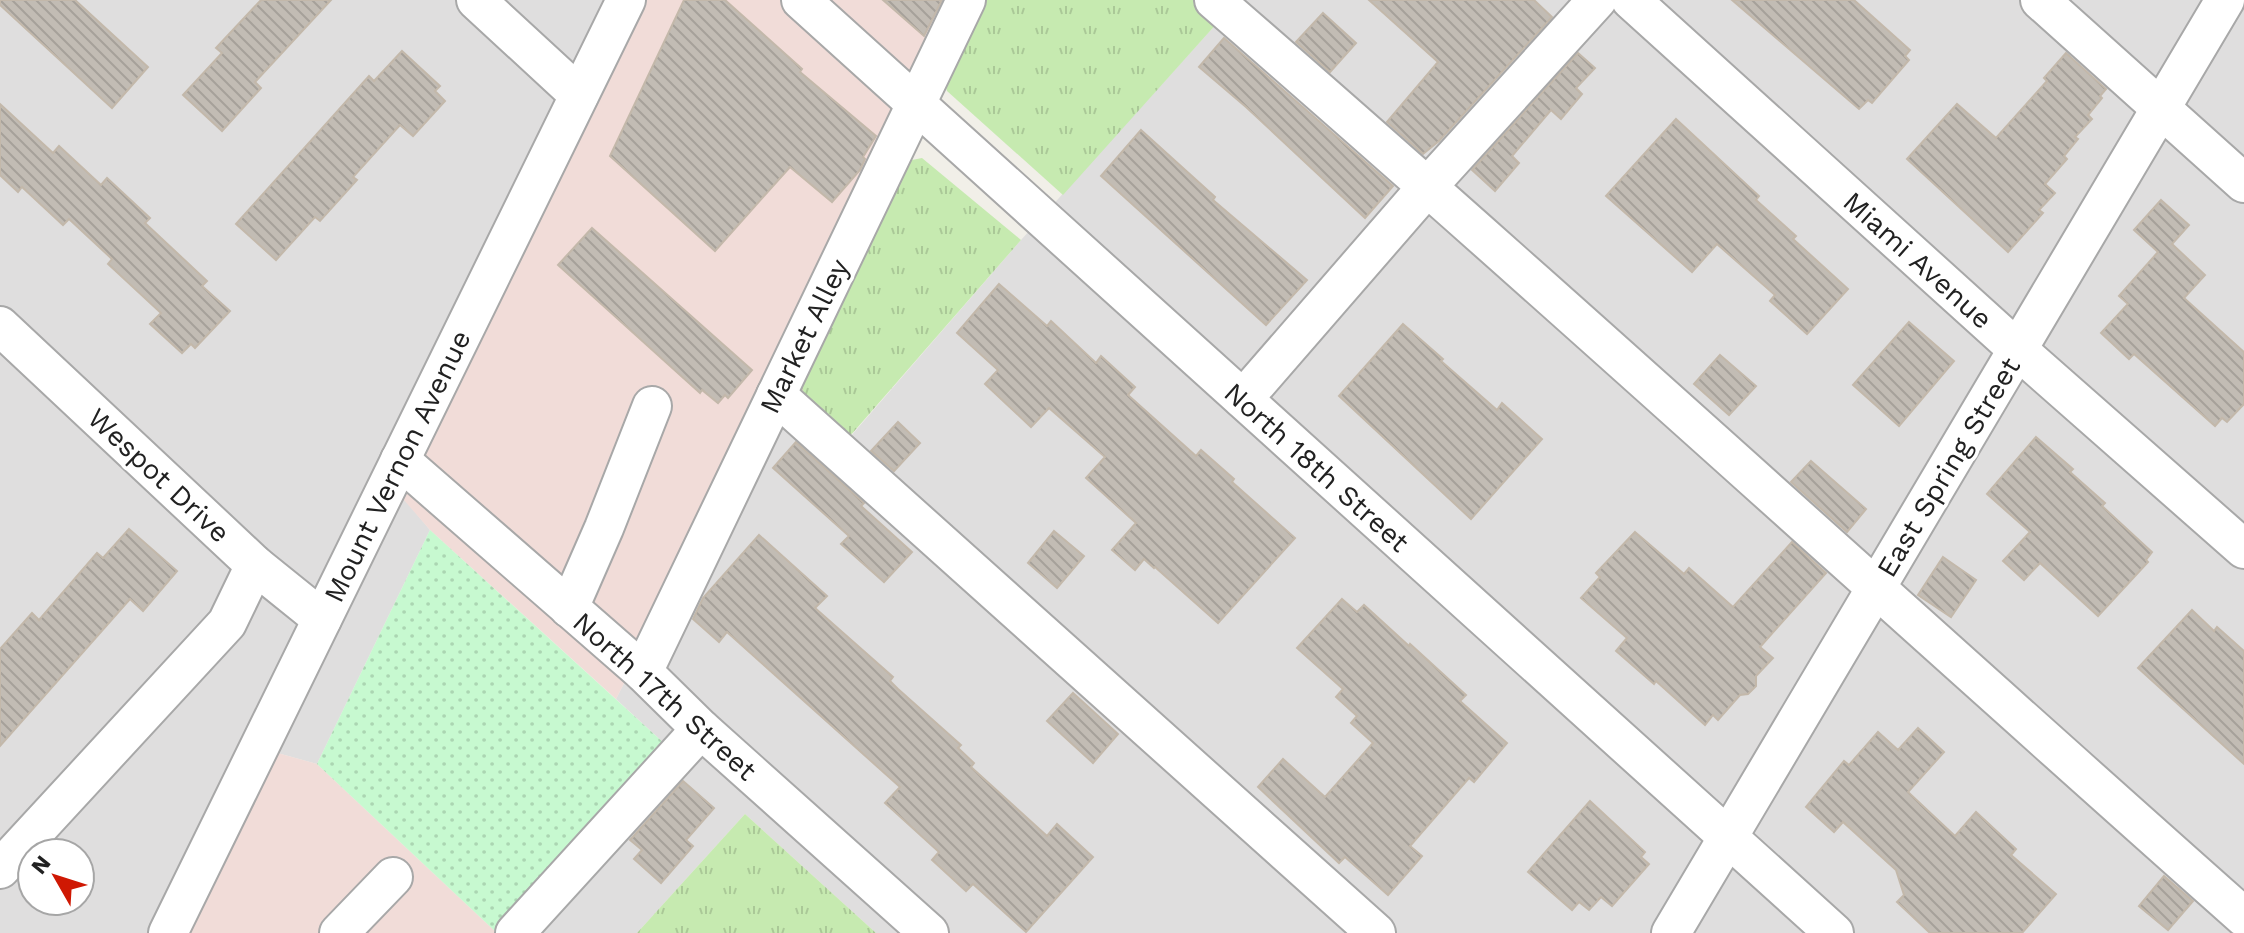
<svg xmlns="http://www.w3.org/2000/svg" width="2244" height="933" font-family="'Work Sans',sans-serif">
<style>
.residential{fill:#dfdede;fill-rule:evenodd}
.commercial{fill:#f1dcd8}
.grass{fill:url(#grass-tufts)}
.park{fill:url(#park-dots)}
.building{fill:url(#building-back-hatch);stroke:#c3b8aa;stroke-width:2}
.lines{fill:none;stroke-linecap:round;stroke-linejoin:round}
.minor-casing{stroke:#a8a8a8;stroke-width:42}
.minor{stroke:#fff;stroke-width:38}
.labels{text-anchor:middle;stroke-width:7;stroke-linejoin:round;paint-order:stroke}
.street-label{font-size:28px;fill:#212121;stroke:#fff}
</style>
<defs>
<pattern id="grass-tufts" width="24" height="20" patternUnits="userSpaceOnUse" patternTransform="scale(2)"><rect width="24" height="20" fill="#c6eab0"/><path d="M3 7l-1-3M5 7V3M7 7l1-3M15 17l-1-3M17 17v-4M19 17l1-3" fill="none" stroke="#aac897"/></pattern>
<pattern id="park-dots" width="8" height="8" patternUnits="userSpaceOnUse" patternTransform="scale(2)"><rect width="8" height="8" fill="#c7f9d0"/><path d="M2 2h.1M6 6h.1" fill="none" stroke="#abd5b2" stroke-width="1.8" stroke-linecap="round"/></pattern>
<pattern id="building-back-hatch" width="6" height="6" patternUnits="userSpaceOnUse" patternTransform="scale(2)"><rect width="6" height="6" fill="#c2bcb4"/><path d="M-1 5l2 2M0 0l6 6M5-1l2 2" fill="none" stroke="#a6a19a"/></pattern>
</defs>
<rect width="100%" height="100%" fill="#f1efe8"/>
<g class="residential">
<path d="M0 0H619L384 475 430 530 317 764 256 747 166 933H0ZM32 853H80V901H32Z"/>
<path d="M1196 0H2244V933H876L745 814 637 933H523L666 745 616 699 742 450 805 405 844 444 1021 240 1219 21Z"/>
</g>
<g class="commercial">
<path d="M619 0H981L943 77 805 405 742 450 616 699 430 530 383 476Z"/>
<path d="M256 747 317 764 497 933H166Z"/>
</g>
<g class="grass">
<path d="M981 0H1196L1219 21 1063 195 947 91 943 77Z"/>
<path d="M922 158 1021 240 843 444 805 405 801 380 907 161Z"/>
<path d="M745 814 876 933H637Z"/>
</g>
<path class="park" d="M430 530 666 745 497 933 317 764Z"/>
<g class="building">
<path d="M0 0H75L148 67 112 108 0 5Z"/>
<path d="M261 0H331L255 82 261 88 222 131 183 95 222 53 216 48Z"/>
<path d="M684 0H725L802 69 800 72 876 136 863 157 865 159 860 170 832 202 790 167 715 251 610 156Z"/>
<path d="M883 0H942L924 36Z"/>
<path d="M1369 0H1534L1552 17 1439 141 1423 154 1387 122 1438 62Z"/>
<path d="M1732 0H1854L1910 50 1905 56 1909 60 1872 103 1868 100 1859 109Z"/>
<path d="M1323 13 1356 43 1330 72 1296 42Z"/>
<path d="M1224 38 1393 186 1365 218 1246 107 1199 67Z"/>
<path d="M402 51 440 86 435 91 445 101 413 136 400 125 353 177 357 180 320 221 315 217 276 260 236 224 369 76 374 81Z"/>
<path d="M1578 53 1595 68 1576 88 1582 94 1561 119 1551 110 1512 156 1519 163 1495 191 1472 170Z"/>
<path d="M2066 53 2106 89 2100 96 2102 98 2088 115 2092 119 2075 137 2078 139 2064 156 2067 159 2045 184 2055 193 2039 210 2043 213 2008 252 1907 159 1957 104 1996 138 2047 81 2044 78Z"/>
<path d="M0 104 53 153 59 146 101 185 107 178 150 218 145 223 207 281 202 286 230 311 195 348 191 344 182 353 150 324 161 313 108 264 112 259 69 219 63 225 22 187 18 192 0 175Z"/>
<path d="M1676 119 1759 196 1756 200 1796 236 1793 239 1848 289 1807 334 1770 301 1775 295 1717 244 1692 272 1606 196Z"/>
<path d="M1141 130 1215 197 1213 200 1307 280 1266 325 1101 176Z"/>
<path d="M2161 200 2189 225 2172 244 2205 275 2184 298 2244 352V404L2227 422 2222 418 2215 426 2134 354 2129 359 2101 333 2128 304 2119 296 2158 252 2134 230Z"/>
<path d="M592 228 752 370 728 398 725 395 718 403 702 390 700 393 558 265Z"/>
<path d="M999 284 1047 326 1051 321 1096 363 1101 356 1135 387 1128 395 1196 456 1201 450 1234 479 1232 482 1295 538 1218 623 1155 567 1154 568 1144 559 1135 570 1112 550 1136 523 1086 478 1105 457 1049 408 1031 427 985 384 998 370 957 333Z"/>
<path d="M1909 322 1954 361 1899 426 1853 385Z"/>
<path d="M1403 324 1443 359 1441 361 1497 410 1502 403 1542 439 1471 519 1339 396Z"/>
<path d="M1720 355 1756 386 1729 415 1694 384Z"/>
<path d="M898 422 920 443 894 471 871 451Z"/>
<path d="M2036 437 2073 469 2070 472 2105 503 2102 506 2152 552 2146 560 2148 562 2098 616 2040 563 2024 580 2003 561 2030 532 1987 494Z"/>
<path d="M796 442 864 503 861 506 912 552 884 582 841 544 849 536 773 468Z"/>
<path d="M1811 461 1866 509 1847 532 1791 482Z"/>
<path d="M129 529 177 571 143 611 130 599 0 746V649L32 613 39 620 97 553 103 558Z"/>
<path d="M1054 531 1084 556 1057 588 1028 563Z"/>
<path d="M1635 532 1684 574 1689 568 1733 607 1792 542 1826 573 1760 647 1773 658 1756 676V686L1748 694 1740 695 1718 720 1713 715 1705 725 1656 681 1654 684 1616 651 1627 638 1581 598 1600 577 1596 573Z"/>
<path d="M759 535 827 596 815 608 893 677 890 681 898 689 961 745 958 748 974 763 971 767 1047 836 1057 824 1093 857 1026 932 973 884 966 891 932 860 939 852 885 803 900 787 727 632 719 642 693 619 703 598Z"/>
<path d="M1943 557 1976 580 1951 617 1918 595Z"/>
<path d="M1342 599 1357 612 1364 605 1409 646 1410 644 1466 695 1460 701 1507 743 1474 782 1469 778 1410 846 1422 856 1388 895 1345 857 1339 863 1258 787 1283 759 1325 797 1373 743 1351 723 1357 716 1336 697 1343 689 1297 648Z"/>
<path d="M2192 610 2214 631 2217 627 2244 651V764L2138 668Z"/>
<path d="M1073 693 1118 734 1093 763 1047 721Z"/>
<path d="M1918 728 1944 752 1908 792 1955 836 1976 812 2016 849 2011 855 2056 894 2022 933H1930L1897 902 1904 895 1896 870 1843 822 1834 832 1806 807 1844 761 1849 765 1878 732 1898 750Z"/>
<path d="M683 781 714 808 686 840 693 846 661 883 634 859 642 850 630 840Z"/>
<path d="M1590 801 1645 852 1641 857 1649 864 1612 906 1601 897 1589 910 1579 902 1572 910 1528 872Z"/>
<path d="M2164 876 2193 901 2168 930 2139 906Z"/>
</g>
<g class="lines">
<g class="minor-casing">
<g id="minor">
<path d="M476 0 579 95"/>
<path d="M801 0 1834 933"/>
<path d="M1214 0C1561 301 1900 612 2244 917"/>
<path d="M1631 0 2018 350 2244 549"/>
<path d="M2040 0 2244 183"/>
<path d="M0 326 255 565 322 619"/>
<path d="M776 395 1376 933"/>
<path d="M1243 399 1428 186 1597 0"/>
<path d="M400 460 643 672 701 729 929 933"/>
<path d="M569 608 604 528 652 406"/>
<path d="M643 672 966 0"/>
<path d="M0 869 227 623 255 565"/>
<path d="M168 933 626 0"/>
<path d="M339 933 393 877"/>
<path d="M515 933 701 729"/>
<path d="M1671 933 2225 0"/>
</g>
</g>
<use href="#minor" class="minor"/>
</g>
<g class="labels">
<g class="street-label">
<text transform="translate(1918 260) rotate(42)" y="10">Miami Avenue</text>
<text transform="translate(804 336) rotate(-64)" y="10">Market Alley</text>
<text transform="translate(397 466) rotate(-64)" y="10">Mount Vernon Avenue</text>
<text transform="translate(1317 467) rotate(42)" y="10">North 18th Street</text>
<text transform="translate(1948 467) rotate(-59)" y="10">East Spring Street</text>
<text transform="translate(159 475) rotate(43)" y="10">Wespot Drive</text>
<text transform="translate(665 696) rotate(42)" y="10">North 17th Street</text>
</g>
</g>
<g transform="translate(56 877) rotate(309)"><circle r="38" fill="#ffffff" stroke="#a6a6a6" stroke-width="2"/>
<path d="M0-6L14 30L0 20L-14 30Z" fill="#cf1803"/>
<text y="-12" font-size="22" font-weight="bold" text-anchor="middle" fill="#212121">N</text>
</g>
</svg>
